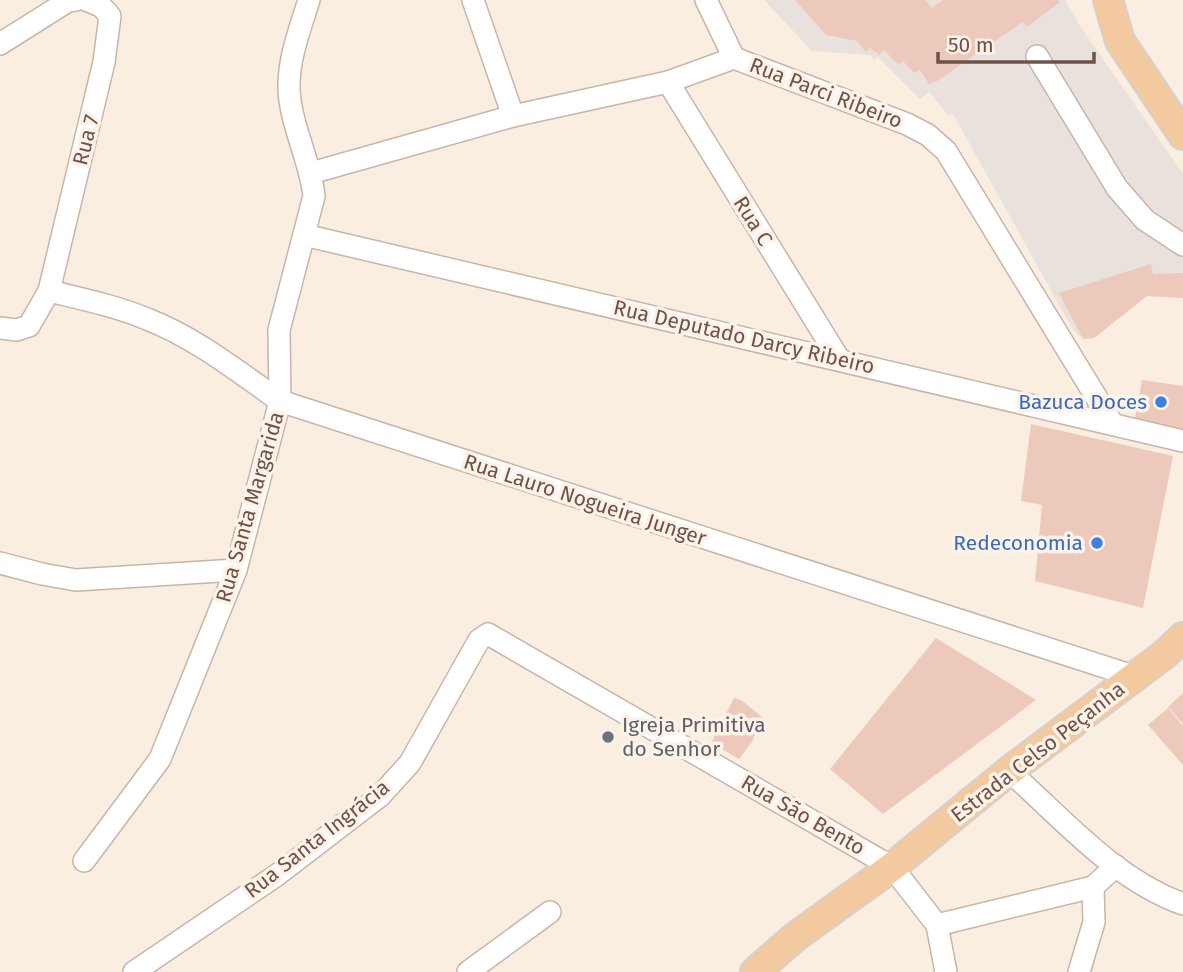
<svg xmlns="http://www.w3.org/2000/svg" width="1183" height="972" font-family="'Fira Sans',sans-serif">
<style>
.industrial{fill:#e9e1dc}
.building{fill:#edc9bc}
.lines{fill:none;stroke-linecap:round;stroke-linejoin:round}
.minor-casing{stroke:#c9b4aa;stroke-width:24}
.major-casing{stroke:#d7cfcd;stroke-width:32}
.minor{stroke:#fff;stroke-width:21}
.major{stroke:#f3ca9f;stroke-width:28}
.shop-dot{fill:#3f7fe0;stroke:#fdf2e7;stroke-width:2.5}
.worship-dot{fill:#6b7280;stroke:#fdf2e7;stroke-width:2.5}
.labels{text-anchor:middle;stroke-width:7;stroke-linejoin:round;paint-order:stroke}
.street-label{font-size:21px;fill:#6f534b;stroke:#fdf2e7}
.shop-label{font-size:21px;fill:#366cbe;stroke:#fdf2e7;text-anchor:end}
.worship-label{font-size:21px;fill:#5b616d;stroke:#fdf2e7;text-anchor:start}
</style>
<rect width="100%" height="100%" fill="#faeee1"/>
<path class="industrial" d="M764 0H1065L1080 26 1183 174V298L1147 296 1094 338 1083 339 1073 330 953 114 949 116 929 92 920 99 878 57 874 60 870 55 812 51Z"/>
<g class="building">
<path d="M795 0H925L932 8 943 0H1058L1060 2 1027 27 1023 22 937 81 929 84 920 70 914 73 903 61 899 65 884 50 879 55 870 48 866 52 857 41 826 35Z"/>
<path d="M1151 264 1153 274 1183 273V298L1147 296 1094 338 1083 339 1059 293Z"/>
<path d="M1142 380 1183 386V432L1135 418Z"/>
<path d="M1031 424 1173 456 1143 608 1035 581 1042 505 1021 501Z"/>
<path d="M936 638 1036 700 883 814 830 769Z"/>
<path d="M1183 693V724L1168 707Z"/>
<path d="M734 698 741 700 762 717 752 742 739 759 711 743Z"/>
<path d="M1168 708 1183 726V765L1148 725Z"/>
</g>
<g class="lines">
<g class="minor-casing">
<g id="minor">
<path d="M473 0 513 116"/>
<path d="M706 0 734 58"/>
<path d="M0 44 68 1 76 0"/>
<path d="M1037 56 1117 188 1145 220 1183 245"/>
<path d="M668 82 839 359"/>
<path d="M311 173 513 116 668 82 734 58 907 124 928 135 946 151 1112 423"/>
<path d="M304 235 1183 441"/>
<path d="M49 291C82 299 116 306 147 319 196 338 237 371 280 401L1136 677"/>
<path d="M0 328 16 330 29 326 49 291 104 62 110 16 101 6 86 0"/>
<path d="M0 563 42 574 76 580 236 570"/>
<path d="M1009 771C1063 819 1114 879 1183 904"/>
<path d="M84 861 160 759 236 570 280 401 279 330 314 196C310 160 291 126 289 90 288 59 300 29 309 0"/>
<path d="M937 925 946 972"/>
<path d="M134 972 277 875 380 796 410 763 479 640 488 634 892 867 937 925 1093 887 1116 866"/>
<path d="M468 972 550 912"/>
<path d="M1079 972 1094 922 1093 887"/>
</g>
</g>
<g class="major-casing">
<g id="major">
<path d="M1108 0 1120 41 1183 135"/>
<path d="M755 972 795 937 892 867 1009 771 1165 654 1183 637"/>
</g>
</g>
<use href="#minor" class="minor"/>
<use href="#major" class="major"/>
</g>
<g class="shop-dot">
<circle cx="1161" cy="402" r="7"/>
<circle cx="1097" cy="543" r="7"/>
</g>
<circle class="worship-dot" cx="608" cy="737" r="7"/>
<g class="labels">
<g class="street-label">
<text transform="translate(826 93) rotate(21)" y="7">Rua Parci Ribeiro</text>
<text transform="translate(86 140) rotate(-76)" y="7">Rua 7</text>
<text transform="translate(753 221) rotate(58)" y="7">Rua C</text>
<text transform="translate(744 337) rotate(13)" y="7">Rua Deputado Darcy Ribeiro</text>
<text transform="translate(585 500) rotate(18)" y="7">Rua Lauro Nogueira Junger</text>
<text transform="translate(250 507) rotate(-74)" y="7">Rua Santa Margarida</text>
<text transform="translate(1038 752) rotate(-38)" y="7">Estrada Celso Peçanha</text>
<text transform="translate(803 815) rotate(30)" y="7">Rua São Bento</text>
<text transform="translate(317 839) rotate(-38)" y="7">Rua Santa Ingrácia</text>
</g>
<g class="shop-label">
<text x="1147" y="409">Bazuca Doces</text>
<text x="1083" y="550">Redeconomia</text>
</g>
<g class="worship-label">
<text x="622" y="732">Igreja Primitiva<tspan x="622" dy="24">do Senhor</tspan></text>
</g>
</g>
<path d="M938 52v10h156v-10" fill="none" stroke="#6f534b" stroke-width="3.5"/>
<text x="948" y="52" font-size="21" fill="#6f534b" stroke="#fdf2e7" stroke-width="5" paint-order="stroke">50 m</text>
</svg>
